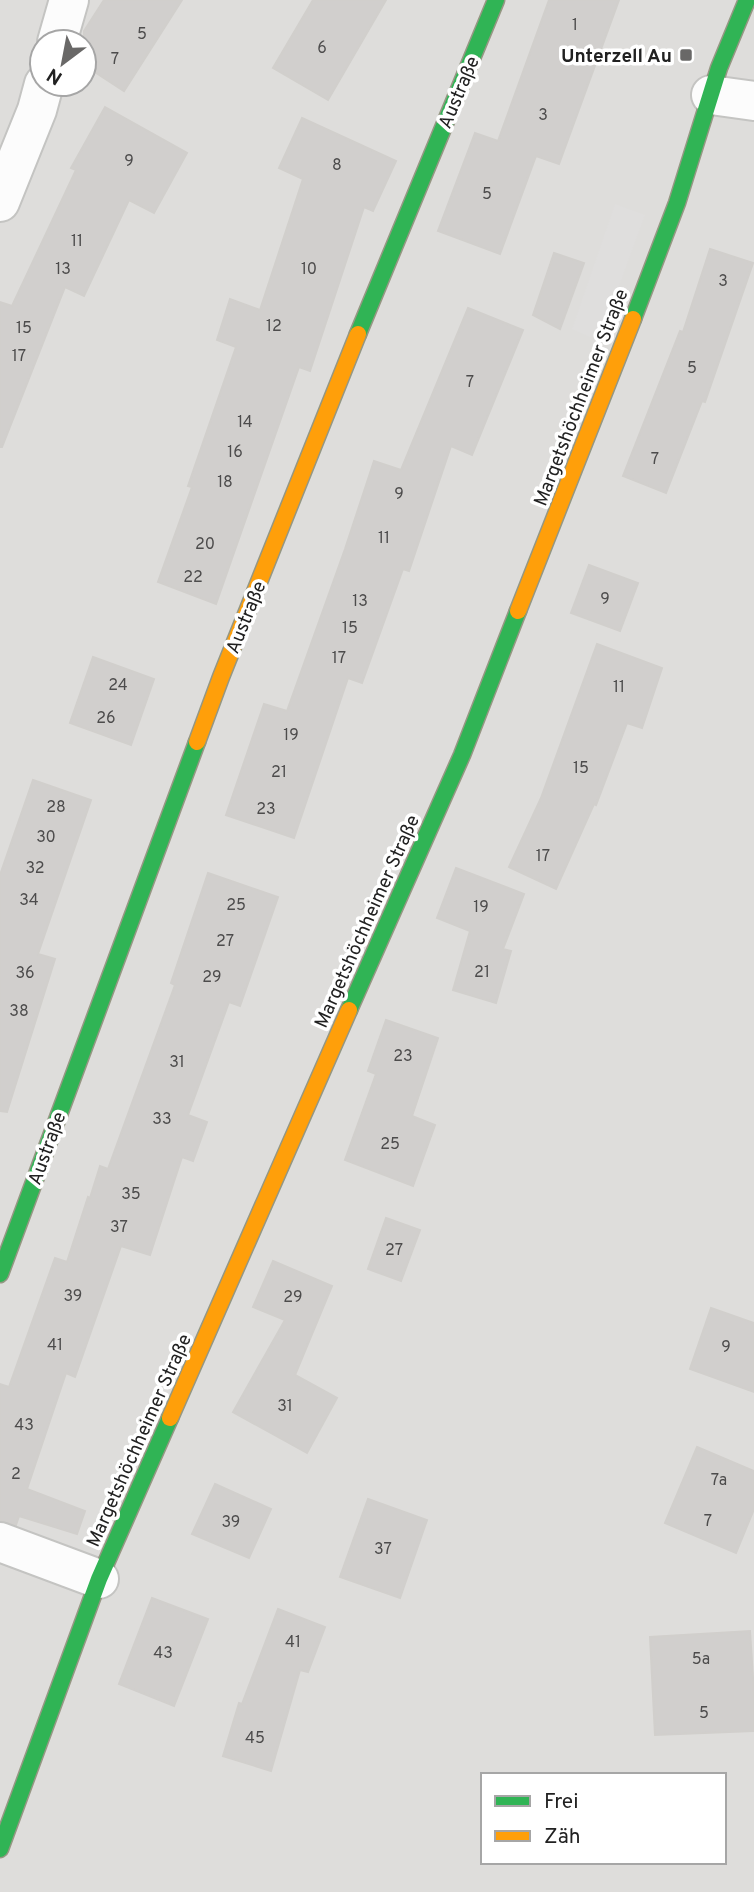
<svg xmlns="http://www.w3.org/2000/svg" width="754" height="1892" font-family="Overpass,sans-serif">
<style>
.residential{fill:#dedddb;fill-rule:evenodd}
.parking{fill:#dfdedd}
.building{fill:#d1cfcd;stroke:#d1cfcc;stroke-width:2}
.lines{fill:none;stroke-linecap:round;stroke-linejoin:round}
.street-casing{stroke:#c4c4c2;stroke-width:42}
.fast-casing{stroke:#959783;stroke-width:19}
.slow-casing{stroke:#959783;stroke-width:19}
.street{stroke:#fcfcfc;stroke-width:38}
.fast{stroke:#30b455;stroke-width:16}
.slow{stroke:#ff9f0a;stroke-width:16}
.poi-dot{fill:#696867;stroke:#fff;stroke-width:2.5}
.labels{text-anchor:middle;stroke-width:7;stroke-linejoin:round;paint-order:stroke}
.number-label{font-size:16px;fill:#4d4c4c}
.poi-label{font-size:19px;font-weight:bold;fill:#212121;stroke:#fff;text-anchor:end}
.street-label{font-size:19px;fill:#212121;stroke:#fff}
</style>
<rect width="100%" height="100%" fill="#eeedea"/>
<path class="residential" d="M0 0H754V1892H0ZM42 42H84V84H42ZM483 1775H724V1862H483Z"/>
<path class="parking" d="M615 204 645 215 599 341 572 329Z"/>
<g class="building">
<path d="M104 0H182L124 91 84 65V31Z"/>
<path d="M313 0H386L328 100 273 68Z"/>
<path d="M549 0H619L559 164 536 156 500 254 438 231 475 133 498 141Z"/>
<path d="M105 107 187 153 154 213 129 200 84 296 65 287 2 447H0V302L12 306 76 170 71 168Z"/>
<path d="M302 118 396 161 373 211 364 207 310 371 299 367 216 604 158 582 192 487 188 486 236 347 217 340 230 299 260 310 303 179 279 168Z"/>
<path d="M710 249 753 263 705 402 702 401 666 493 623 476 680 331 683 332Z"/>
<path d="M554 253 584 263 560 329 533 315Z"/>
<path d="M468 308 523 330 472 455 451 446 409 571 403 569 362 683 348 678 294 838 226 815 264 704 287 711 345 549 374 461 401 470Z"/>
<path d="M589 565 638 583 620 631 571 613Z"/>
<path d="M597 644 662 668 642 728 627 723 596 805 594 804 556 889 509 867 541 798Z"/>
<path d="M93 657 154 679 131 745 70 723Z"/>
<path d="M33 780 91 800 38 954 55 959 7 1112 0 1111V875Z"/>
<path d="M456 868 524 894 503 949 511 951 496 1003 453 990 470 931 437 918Z"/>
<path d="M208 873 278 897 240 1006 229 1002 188 1115 207 1122 193 1161 182 1157 150 1255 121 1246 75 1377 66 1373 27 1489 85 1511 77 1534 19 1516 16 1525 0 1521V1384L9 1387 55 1258 67 1262 88 1197 90 1198 100 1166 108 1169 175 985 171 983Z"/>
<path d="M386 1020 438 1038 412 1116 435 1125 413 1186 345 1160 376 1074 368 1071Z"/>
<path d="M386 1218 420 1230 401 1281 368 1269Z"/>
<path d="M273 1261 332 1286 295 1375 337 1398 307 1453 233 1412 285 1320 253 1307Z"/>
<path d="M711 1308 754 1323V1392L690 1369Z"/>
<path d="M697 1447 754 1471V1509L736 1553 665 1523Z"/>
<path d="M215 1484 271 1509 249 1558 192 1534Z"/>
<path d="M368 1499 427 1520 400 1598 340 1577Z"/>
<path d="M152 1598 208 1619 174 1706 119 1684Z"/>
<path d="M278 1609 325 1627 308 1672 300 1670 271 1771 223 1756 239 1703 242 1704Z"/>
<path d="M750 1631 754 1693V1731L655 1735 650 1637Z"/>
</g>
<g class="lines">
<g class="street-casing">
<g id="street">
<path d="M57 42 69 0"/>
<path d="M711 95 754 101"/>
<path d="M0 202 37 110 44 84"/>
<path d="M0 1542 99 1579"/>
</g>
</g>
<g class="fast-casing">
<g id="fast">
<path d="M633 319 677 203 719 68 747 0"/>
<path d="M358 334 496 0"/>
<path d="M349 1010 462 755 518 611"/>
<path d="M0 1274 197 742"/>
<path d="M0 1849 99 1579 170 1418"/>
</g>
</g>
<g class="slow-casing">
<g id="slow">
<path d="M518 611 633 319"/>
<path d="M197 742 221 677 358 334"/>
<path d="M170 1418 349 1010"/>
</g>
</g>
<use href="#street" class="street"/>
<use href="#fast" class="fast"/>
<use href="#slow" class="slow"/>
</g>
<rect class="poi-dot" x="679" y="48" width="14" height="14" rx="3.5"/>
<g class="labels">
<g class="number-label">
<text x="575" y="30">1</text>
<text x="142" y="39">5</text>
<text x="322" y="53">6</text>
<text x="115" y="64">7</text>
<text x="543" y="120">3</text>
<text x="129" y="166">9</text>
<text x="337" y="170">8</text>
<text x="487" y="199">5</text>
<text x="77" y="246">11</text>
<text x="63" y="274">13</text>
<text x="309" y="274">10</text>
<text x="723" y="286">3</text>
<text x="274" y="331">12</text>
<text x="24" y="333">15</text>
<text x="19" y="361">17</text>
<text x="692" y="373">5</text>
<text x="470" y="387">7</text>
<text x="245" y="427">14</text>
<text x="235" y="457">16</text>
<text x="655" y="464">7</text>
<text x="225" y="487">18</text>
<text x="399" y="499">9</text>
<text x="384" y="543">11</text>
<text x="205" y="549">20</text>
<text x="193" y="582">22</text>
<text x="605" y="604">9</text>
<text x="360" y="606">13</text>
<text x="350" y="633">15</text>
<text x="339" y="663">17</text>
<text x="118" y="690">24</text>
<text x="619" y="692">11</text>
<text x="106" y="723">26</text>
<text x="291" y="740">19</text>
<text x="581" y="773">15</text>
<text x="279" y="777">21</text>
<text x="56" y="812">28</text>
<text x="266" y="814">23</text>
<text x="46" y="842">30</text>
<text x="543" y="861">17</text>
<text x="35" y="873">32</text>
<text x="29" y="905">34</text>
<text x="236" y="910">25</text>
<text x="481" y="912">19</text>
<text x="225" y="946">27</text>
<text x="482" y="977">21</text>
<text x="25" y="978">36</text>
<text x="212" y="982">29</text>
<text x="19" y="1016">38</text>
<text x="403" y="1061">23</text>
<text x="177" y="1067">31</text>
<text x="162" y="1124">33</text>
<text x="390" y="1149">25</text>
<text x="131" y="1199">35</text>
<text x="119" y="1232">37</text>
<text x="394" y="1255">27</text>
<text x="73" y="1301">39</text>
<text x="293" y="1302">29</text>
<text x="55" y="1350">41</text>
<text x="726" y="1352">9</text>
<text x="285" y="1411">31</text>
<text x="24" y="1430">43</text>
<text x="16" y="1479">2</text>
<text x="719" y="1485">7a</text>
<text x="708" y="1526">7</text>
<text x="231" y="1527">39</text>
<text x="383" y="1554">37</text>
<text x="293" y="1647">41</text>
<text x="163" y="1658">43</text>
<text x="701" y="1664">5a</text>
<text x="704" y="1718">5</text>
<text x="255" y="1743">45</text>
</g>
<g class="poi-label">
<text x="672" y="62">Unterzell Au</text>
</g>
<g class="street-label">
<text transform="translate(458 92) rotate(-67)" y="7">Austraße</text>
<text transform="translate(580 397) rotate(-69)" y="7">Margetshöchheimer Straße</text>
<text transform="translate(245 617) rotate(-68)" y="7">Austraße</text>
<text transform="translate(366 921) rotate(-66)" y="7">Margetshöchheimer Straße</text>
<text transform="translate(46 1148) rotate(-70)" y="7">Austraße</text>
<text transform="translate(138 1440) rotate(-66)" y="7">Margetshöchheimer Straße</text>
</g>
</g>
<rect x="481" y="1773" width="245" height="91" fill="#ffffff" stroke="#a6a6a6" stroke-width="2"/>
<rect x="495" y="1796" width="35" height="10" fill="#30b455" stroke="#a6a6a6" stroke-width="2"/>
<text x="544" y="1808" font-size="21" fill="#212121">Frei</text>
<rect x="495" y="1831" width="35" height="10" fill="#ff9f0a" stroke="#a6a6a6" stroke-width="2"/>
<text x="544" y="1843" font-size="21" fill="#212121">Zäh</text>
<g transform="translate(63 63) rotate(212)"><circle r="33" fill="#ffffff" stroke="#a6a6a6" stroke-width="2"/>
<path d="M0-5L12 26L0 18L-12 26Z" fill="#696867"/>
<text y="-10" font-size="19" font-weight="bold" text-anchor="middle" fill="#212121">N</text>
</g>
</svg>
